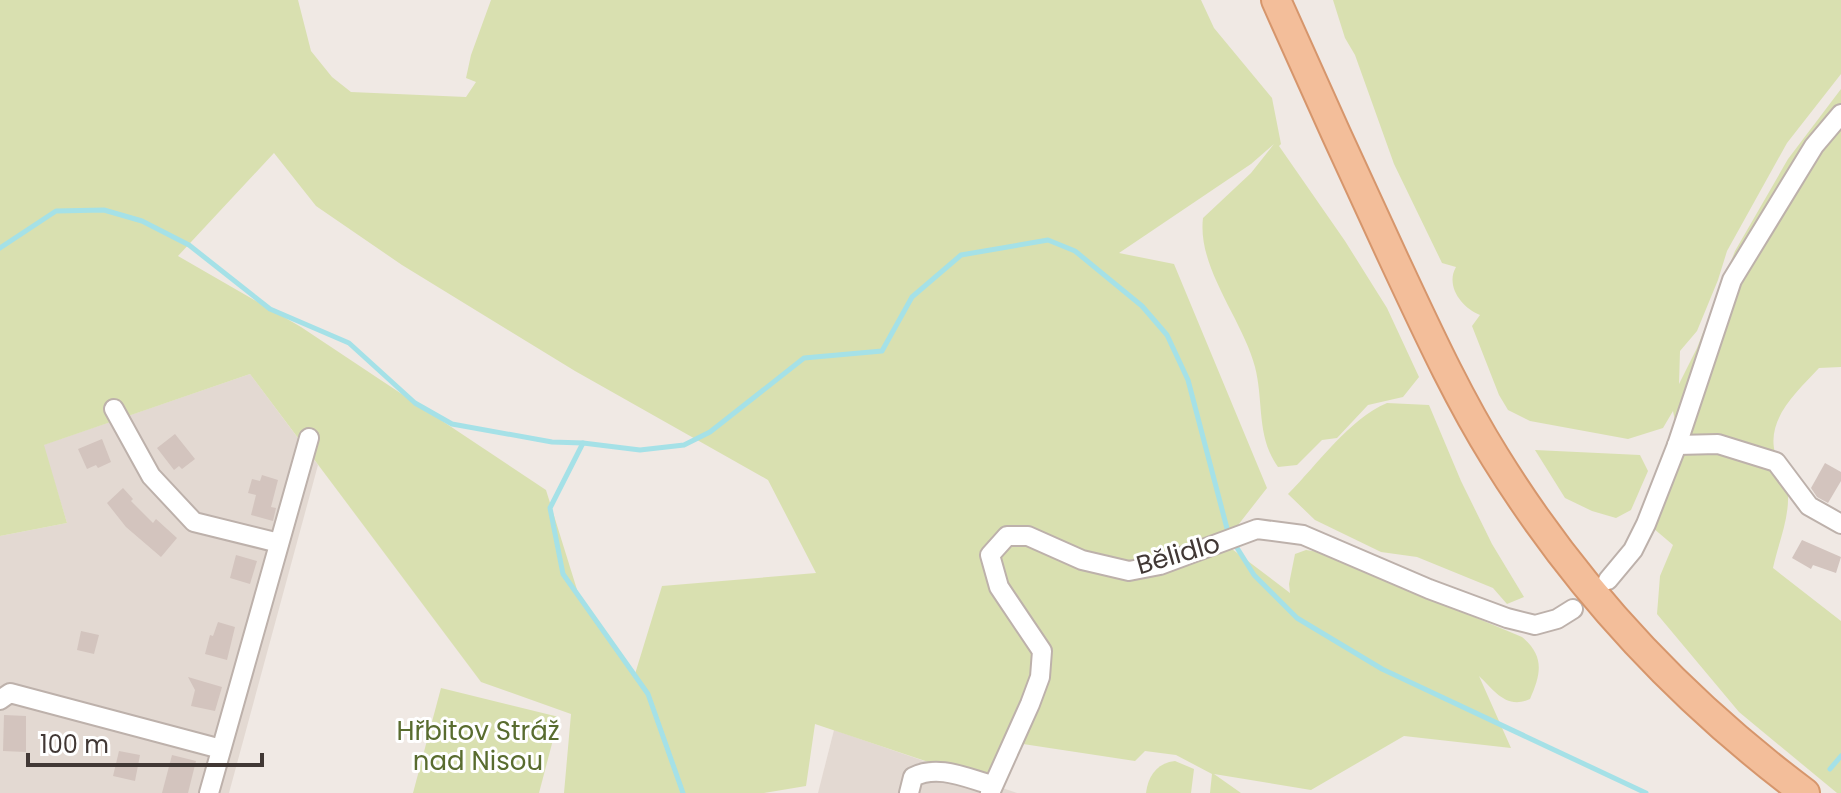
<svg xmlns="http://www.w3.org/2000/svg" width="1841" height="793" font-family="Poppins,sans-serif">
<style>
.residential{fill:#e3d9d2}
.green{fill:#d9e0b0;fill-rule:evenodd}
.lines{fill:none;stroke-linecap:round;stroke-linejoin:round}
.stream{stroke:#a5e1e7;stroke-width:5}
.building{fill:#d3c4be}
.minor-casing{stroke:#bdb1ab;stroke-width:22}
.primary-casing{stroke:#d6966c;stroke-width:32}
.minor{stroke:#fff;stroke-width:18}
.primary{stroke:#f3be9a;stroke-width:28}
.labels{text-anchor:middle;stroke-width:6;stroke-linejoin:round;paint-order:stroke}
.street-label{font-size:26px;fill:#413835;stroke:#fff}
.park-label{font-size:26px;fill:#596c2f;stroke:#fff}
</style>
<rect width="100%" height="100%" fill="#f0e9e4"/>
<g class="residential">
<path d="M250 374 318 465 229 793H0V536L67 523 43 445Z"/>
<path d="M834 730 1017 793H818Z"/>
</g>
<g class="green">
<path d="M0 0H298L311 51 332 77 351 92 466 97 476 82 466 78 471 55 491 0H1201L1214 28 1272 98 1281 144 1279 146 1345 241 1387 308 1419 377 1403 397 1368 405 1337 438 1322 440 1297 465 1278 467C1256 436 1264 402 1255 367 1243 320 1197 268 1203 218L1251 173 1274 144 1251 164 1119 253 1174 264 1267 488 1224 543 1290 593 1289 584 1295 554 1306 550 1319 552 1522 637C1545 656 1541 674 1530 699 1506 710 1494 690 1479 676L1511 748 1404 736 1311 790 1214 774 1241 793H1210L1212 774 1176 755 1145 751 1135 761 1023 744 988 782 815 724 806 786 764 793H564L571 714 481 682 250 374 44 445 67 523 0 536ZM274 153 316 206 402 265 575 371 768 480 816 573 662 586 635 674 579 596 546 490 301 327 178 256Z"/>
<path d="M1333 0H1841V74L1787 143 1727 251 1718 280 1697 331 1680 351 1679 384 1697 348 1735 251 1788 159 1841 89V367L1819 368C1798 391 1766 418 1775 453 1779 466 1788 481 1788 495 1789 520 1778 544 1773 568L1841 621V793H1837L1739 712 1657 614 1660 576 1673 545 1653 528 1682 455 1673 411 1663 428 1628 439 1530 421 1508 410 1499 395 1472 326 1480 315C1462 308 1445 286 1456 267L1442 263 1394 164 1355 55 1345 38Z"/>
<path d="M1387 403 1429 405 1461 481 1492 544 1524 597 1507 604 1493 588 1417 557 1381 552 1315 520 1288 494C1318 464 1349 419 1387 403Z"/>
<path d="M1535 450 1640 455 1648 471 1631 510 1616 518 1592 511 1565 498Z"/>
<path d="M441 688 559 717 539 793H413Z"/>
<path d="M1175 761 1194 769 1191 793H1146C1148 776 1157 763 1175 761Z"/>
</g>
<g class="lines">
<g class="stream">
<path d="M0 248 56 211 104 210 142 221 189 245 270 309 349 343 415 403 452 424 552 442 583 443 640 450 684 445 710 432 804 358 882 351 912 297 961 255 1048 240 1075 251 1142 306 1167 335 1188 380 1229 536"/>
<path d="M583 443 550 508 563 574 648 694 683 793"/>
<path d="M1234 543 1254 575 1297 618 1382 669 1646 793"/>
<path d="M1830 769 1841 756"/>
</g>
</g>
<g class="building">
<path d="M175 434 195 459 182 469 179 466 174 470 157 448Z"/>
<path d="M102 439 111 462 98 468 96 465 87 469 78 449Z"/>
<path d="M1825 463 1841 472V481L1828 503 1817 497 1811 488Z"/>
<path d="M262 475 278 480 271 507 276 508 273 521 251 515 256 495 248 493 252 479 260 481Z"/>
<path d="M123 488 133 499 131 501 153 523 156 519 177 538 161 557 126 527 107 503Z"/>
<path d="M1802 540 1841 557 1836 573 1813 565 1811 569 1792 558Z"/>
<path d="M236 555 257 561 250 584 230 578Z"/>
<path d="M218 622 235 627 227 660 205 654 210 635 213 636Z"/>
<path d="M81 631 99 635 94 654 77 650Z"/>
<path d="M188 677 222 687 215 711 191 706 195 690Z"/>
<path d="M4 715 26 716V752L3 751Z"/>
<path d="M119 751 140 755 135 781 113 776Z"/>
<path d="M172 755 196 761 188 793H162Z"/>
</g>
<g class="lines">
<g class="minor-casing">
<g id="minor">
<path d="M114 409 151 476 194 522 279 543"/>
<path d="M1677 445 1718 444 1776 462 1809 506 1841 524"/>
<path d="M1608 580 1633 550 1646 524 1677 445 1732 280 1814 146 1841 114"/>
<path d="M0 700 10 693 221 749"/>
<path d="M209 793 309 438"/>
<path d="M909 793 913 777C938 764 966 778 992 785"/>
<path d="M990 793 1030 704 1040 677 1042 651 999 587 990 555 1007 536H1028L1082 560 1129 571 1160 565 1257 529 1303 535 1429 589 1507 618 1535 625 1557 619 1573 609"/>
</g>
</g>
<g class="primary-casing">
<path id="primary" d="M1276 0C1315 88 1355 176 1396 264 1427 330 1457 396 1495 457 1576 588 1682 701 1805 793"/>
</g>
<use href="#minor" class="minor"/>
<use href="#primary" class="primary"/>
</g>
<g class="labels">
<g class="street-label">
<text transform="translate(1178 554) rotate(-16)" y="9">Bělidlo</text>
</g>
<g class="park-label">
<text x="478" y="740">Hřbitov Stráž<tspan x="478" dy="30">nad Nisou</tspan></text>
</g>
</g>
<path d="M28 753v12h234v-12" fill="none" stroke="#413835" stroke-width="4"/>
<text x="40" y="753" font-size="24" fill="#413835" stroke="#ffffff" stroke-width="6" paint-order="stroke">100 m</text>
</svg>
